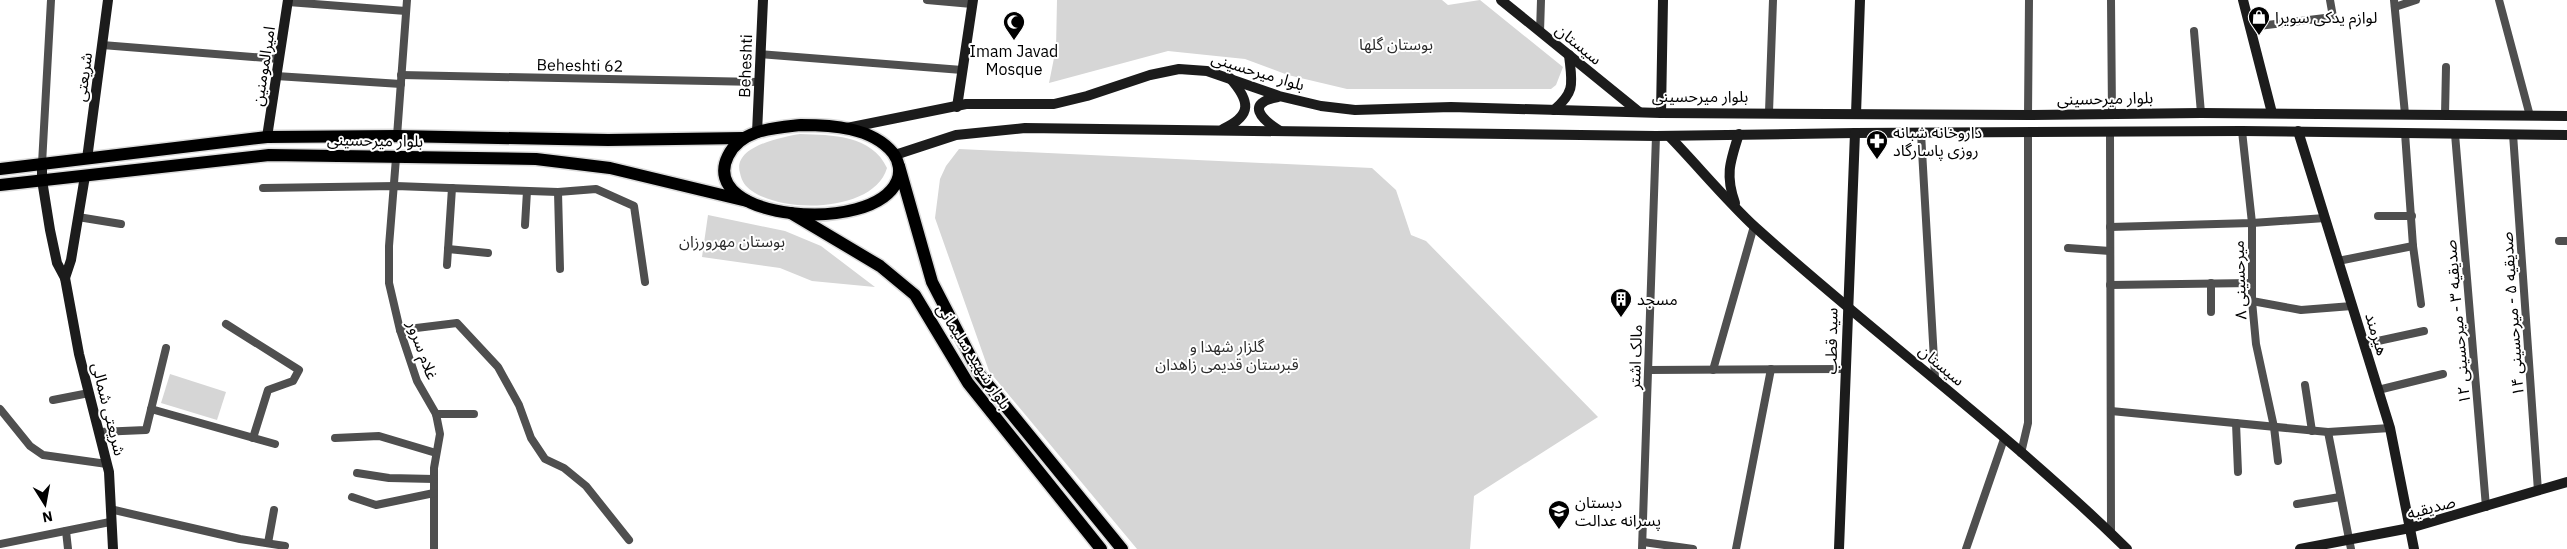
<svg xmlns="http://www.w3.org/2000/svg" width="2567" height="549" font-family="'IBM Plex Sans','Noto Sans Arabic',sans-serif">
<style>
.green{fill:#d6d6d6}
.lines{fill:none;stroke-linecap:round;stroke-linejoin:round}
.primary-casing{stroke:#dbdbdb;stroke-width:15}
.street{stroke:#4f4f4f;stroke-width:8}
.secondary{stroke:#1c1c1c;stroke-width:10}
.primary{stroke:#000;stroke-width:12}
.labels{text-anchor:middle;stroke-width:4;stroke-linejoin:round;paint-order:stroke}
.poi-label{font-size:16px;fill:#000;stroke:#fff;text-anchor:start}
.park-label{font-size:16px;fill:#2d2d2d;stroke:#fff}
.street-label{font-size:16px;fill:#000;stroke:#fff}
</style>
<rect width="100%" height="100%" fill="#fff"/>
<g class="green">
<path d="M1057 0H1442L1448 5 1480 0 1563 67 1556 85 1551 89H1347L1288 75 1245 59 1168 51 1049 83 1056 48Z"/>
<path d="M800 134C832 135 872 135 887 168 874 212 785 214 752 191 745 186 742 182 740 173 732 146 783 137 800 134Z"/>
<path d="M959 149 1372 168 1396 190 1411 235 1426 241 1598 417 1474 496 1470 549H1137L989 371 935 218 940 179 946 166Z"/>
<path d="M708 215 785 231 821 246 875 287 812 281 780 268 702 257Z"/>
<path d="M170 374 226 392 217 420 161 403Z"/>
</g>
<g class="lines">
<g class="primary-casing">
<g id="primary">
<path d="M801 125C831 125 872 127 893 153 899 161 901 172 897 181 873 236 696 220 728 156 741 129 775 128 801 125Z"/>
<path d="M899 166 932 282 980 375 1122 549"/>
<path d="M0 169 267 137 397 136 608 140 743 138"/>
<path d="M0 185 269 155 536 159 610 168 747 201"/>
<path d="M791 213 880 266 915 295 968 383 1101 549"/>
</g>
</g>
<g class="street">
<path d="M927 0 972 4"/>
<path d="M2111 0 2112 114"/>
<path d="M2394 0 2405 114"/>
<path d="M2499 0 2530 116"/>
<path d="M288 2 406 11"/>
<path d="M2395 7 2416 0"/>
<path d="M2250 27 2333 17 2330 0"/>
<path d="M2194 31 2201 113"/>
<path d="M1540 32 1541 0"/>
<path d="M102 45 279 59"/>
<path d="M760 54 962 70"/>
<path d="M401 75 759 82"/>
<path d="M276 76 401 84"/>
<path d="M1769 112 1773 0"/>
<path d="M2028 115 2029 0"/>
<path d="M2445 115 2446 67"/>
<path d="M2242 131 2252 223V301L2256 344 2274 427 2278 461"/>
<path d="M2110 132 2111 533"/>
<path d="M1921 133 1935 377"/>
<path d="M2405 133 2413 246 2421 304"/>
<path d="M2455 134 2486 507"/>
<path d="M2513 134 2538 491"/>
<path d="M397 136 407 0"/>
<path d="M396 158 389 246V283L400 330 417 381 436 414 440 434 434 468V549"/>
<path d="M42 164 51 0"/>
<path d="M263 188 396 186 558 192 596 189 634 206 645 282"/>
<path d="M558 192 560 269"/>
<path d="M2378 216H2412"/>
<path d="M78 217 121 224"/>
<path d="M525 225 527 191"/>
<path d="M2110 227 2252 223 2325 218"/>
<path d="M2559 241H2567"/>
<path d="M2068 248 2110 251"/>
<path d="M448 249 488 253"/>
<path d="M2338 261 2413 246"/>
<path d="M447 265 452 188"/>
<path d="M2110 285 2252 283"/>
<path d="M2252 301 2301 310 2352 306"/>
<path d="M2211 312V283"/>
<path d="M226 324 299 370 293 381 268 390 253 438"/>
<path d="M400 330 457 323 498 367 519 405 531 438 545 459 564 468 586 486 629 540"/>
<path d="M2364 344 2424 331"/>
<path d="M1649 370 1846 369"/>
<path d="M1713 370 1754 226"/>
<path d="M2305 385 2312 431"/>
<path d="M2378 390 2443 374"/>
<path d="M53 400 89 393"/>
<path d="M0 409 30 446 43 455 107 464"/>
<path d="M151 409 275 444"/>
<path d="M2111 411 2328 432 2390 428"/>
<path d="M436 414H474"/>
<path d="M2236 423 2238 472"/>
<path d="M99 432 146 430 166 348"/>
<path d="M2328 432 2351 549"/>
<path d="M335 438 379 436 436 453"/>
<path d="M2021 453 2028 423V132"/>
<path d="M357 473 389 478 434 479"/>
<path d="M352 497 376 505 434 493"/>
<path d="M2297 504 2340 497"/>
<path d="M110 509 240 539 285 546"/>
<path d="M66 531 68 549"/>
<path d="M1643 542 1693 549"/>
<path d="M268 543 274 510"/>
<path d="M0 544 110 522"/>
<path d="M1642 549 1656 136"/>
<path d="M1736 549 1771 369"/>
<path d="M1966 549 2004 439"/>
</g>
<g class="secondary">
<path d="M1501 0 1639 112"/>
<path d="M2243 0 2272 113"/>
<path d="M1278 97C1245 103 1261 119 1280 131"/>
<path d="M957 107 973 0"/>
<path d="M1554 110C1576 91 1572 83 1569 55"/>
<path d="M1661 113 1663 0"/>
<path d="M1856 114 1860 0"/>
<path d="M847 128 966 104H1054L1087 96 1150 75 1179 69 1207 71 1279 96 1321 106 1355 110 1451 107 1661 113 2028 115 2201 113 2567 116"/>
<path d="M1223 129C1253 115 1250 101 1230 78"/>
<path d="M2298 131 2390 428 2414 549"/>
<path d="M757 133 763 0"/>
<path d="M1669 136C1698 166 1725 199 1755 227 1877 337 2010 434 2127 549"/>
<path d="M267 137 288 0"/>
<path d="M895 155 956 135 1025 128 1656 136 1855 133 2242 131 2567 135"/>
<path d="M87 159 108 0"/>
<path d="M42 164V180L50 230 57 263 65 278 79 354 109 472 113 549"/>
<path d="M1735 203C1725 175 1730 162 1739 134"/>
<path d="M65 278 71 260 85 176"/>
<path d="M1839 549 1855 133"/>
<path d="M2300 549 2410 528 2567 482"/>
</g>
<use href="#primary" class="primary"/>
</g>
<defs>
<g id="shop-pin" transform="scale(1.125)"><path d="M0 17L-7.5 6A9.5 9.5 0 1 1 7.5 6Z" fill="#000" stroke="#fff"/><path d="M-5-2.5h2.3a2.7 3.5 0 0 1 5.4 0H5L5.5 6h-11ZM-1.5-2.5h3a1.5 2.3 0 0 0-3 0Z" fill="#fff"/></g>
<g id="mosque-pin" transform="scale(1.125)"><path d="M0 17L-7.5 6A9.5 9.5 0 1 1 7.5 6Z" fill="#000" stroke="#fff"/><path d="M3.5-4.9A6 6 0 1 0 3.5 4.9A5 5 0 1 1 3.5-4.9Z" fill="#fff"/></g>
<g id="pharmacy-pin" transform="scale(1.125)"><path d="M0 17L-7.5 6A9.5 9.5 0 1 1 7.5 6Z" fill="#000" stroke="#fff"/><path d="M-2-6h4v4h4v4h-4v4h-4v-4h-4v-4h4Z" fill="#fff"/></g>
<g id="building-pin" transform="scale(1.125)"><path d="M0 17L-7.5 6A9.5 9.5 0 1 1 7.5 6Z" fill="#000" stroke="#fff"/><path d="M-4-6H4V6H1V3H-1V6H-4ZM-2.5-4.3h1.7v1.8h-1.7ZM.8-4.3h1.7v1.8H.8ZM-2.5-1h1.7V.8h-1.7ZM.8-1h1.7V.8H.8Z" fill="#fff"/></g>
<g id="school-pin" transform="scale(1.125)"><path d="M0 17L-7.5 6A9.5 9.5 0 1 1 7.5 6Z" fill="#000" stroke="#fff"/><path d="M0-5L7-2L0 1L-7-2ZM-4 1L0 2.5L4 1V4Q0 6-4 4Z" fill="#fff"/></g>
</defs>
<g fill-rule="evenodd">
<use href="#shop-pin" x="2259" y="17"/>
<use href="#mosque-pin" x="1014" y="22"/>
<use href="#pharmacy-pin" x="1877" y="141"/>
<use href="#building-pin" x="1621" y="299"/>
<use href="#school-pin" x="1559" y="511"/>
</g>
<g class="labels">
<g class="poi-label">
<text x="2275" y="23">لوازم یدکی سویرا</text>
<text x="1014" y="57" text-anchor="middle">Imam Javad<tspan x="1014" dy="18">Mosque</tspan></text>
<text x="1893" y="138">داروخانه شبانه<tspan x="1893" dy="18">روزی پاسارگاد</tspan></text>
<text x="1637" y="305">مسجد</text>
<text x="1575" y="508">دبستان<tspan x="1575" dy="18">پسرانه عدالت</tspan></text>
</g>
<g class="park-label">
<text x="1396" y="50">بوستان گلها</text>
<text x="732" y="247">بوستان مهرورزان</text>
<text x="1227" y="352">گلزار شهدا و<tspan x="1227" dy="18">قبرستان قدیمی زاهدان</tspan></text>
</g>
<g class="street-label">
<text transform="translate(1579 44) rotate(39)" y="6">سیستان</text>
<text transform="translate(580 65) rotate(1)" y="6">Beheshti 62</text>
<text transform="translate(263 66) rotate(-81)" y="6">امیرالمومنین</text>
<text transform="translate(745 66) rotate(-88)" y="6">Beheshti</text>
<text transform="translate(1258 71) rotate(17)" y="6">بلوار میرحسینی</text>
<text transform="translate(83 77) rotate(-82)" y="6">شریعتی</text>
<text x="1700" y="102">بلوار میرحسینی</text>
<text transform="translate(2105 98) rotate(-1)" y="6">بلوار میرحسینی</text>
<text transform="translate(375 140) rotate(1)" y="6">بلوار میرحسینی</text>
<text transform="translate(2239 280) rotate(-92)" y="6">میرحسینی ۸</text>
<text transform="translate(2512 314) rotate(-94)" y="6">صدیقیه ۵ - میرحسینی ۱۴</text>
<text transform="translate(2457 322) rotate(-95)" y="6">صدیقیه ۳ - میرحسینی ۱۲</text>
<text transform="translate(2377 334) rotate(73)" y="6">هیرمند</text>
<text transform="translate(1831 341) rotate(-89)" y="6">سید قطب</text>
<text transform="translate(423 350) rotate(70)" y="6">غلام سرور</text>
<text transform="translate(974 356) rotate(57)" y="6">بلوار شهید سلیمانی</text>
<text transform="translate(1635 357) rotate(-88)" y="6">مالک اشتر</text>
<text transform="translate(1942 365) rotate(40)" y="6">سیستان</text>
<text transform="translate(109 409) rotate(76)" y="6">شریعتی شمالی</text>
<text transform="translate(2431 507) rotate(-15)" y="6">صدیقیه</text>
</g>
</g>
<g transform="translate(45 504) rotate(169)" stroke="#ffffff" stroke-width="4" paint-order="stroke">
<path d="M0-4L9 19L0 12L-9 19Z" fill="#000000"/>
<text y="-8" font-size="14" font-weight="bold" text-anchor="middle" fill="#000000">N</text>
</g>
</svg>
